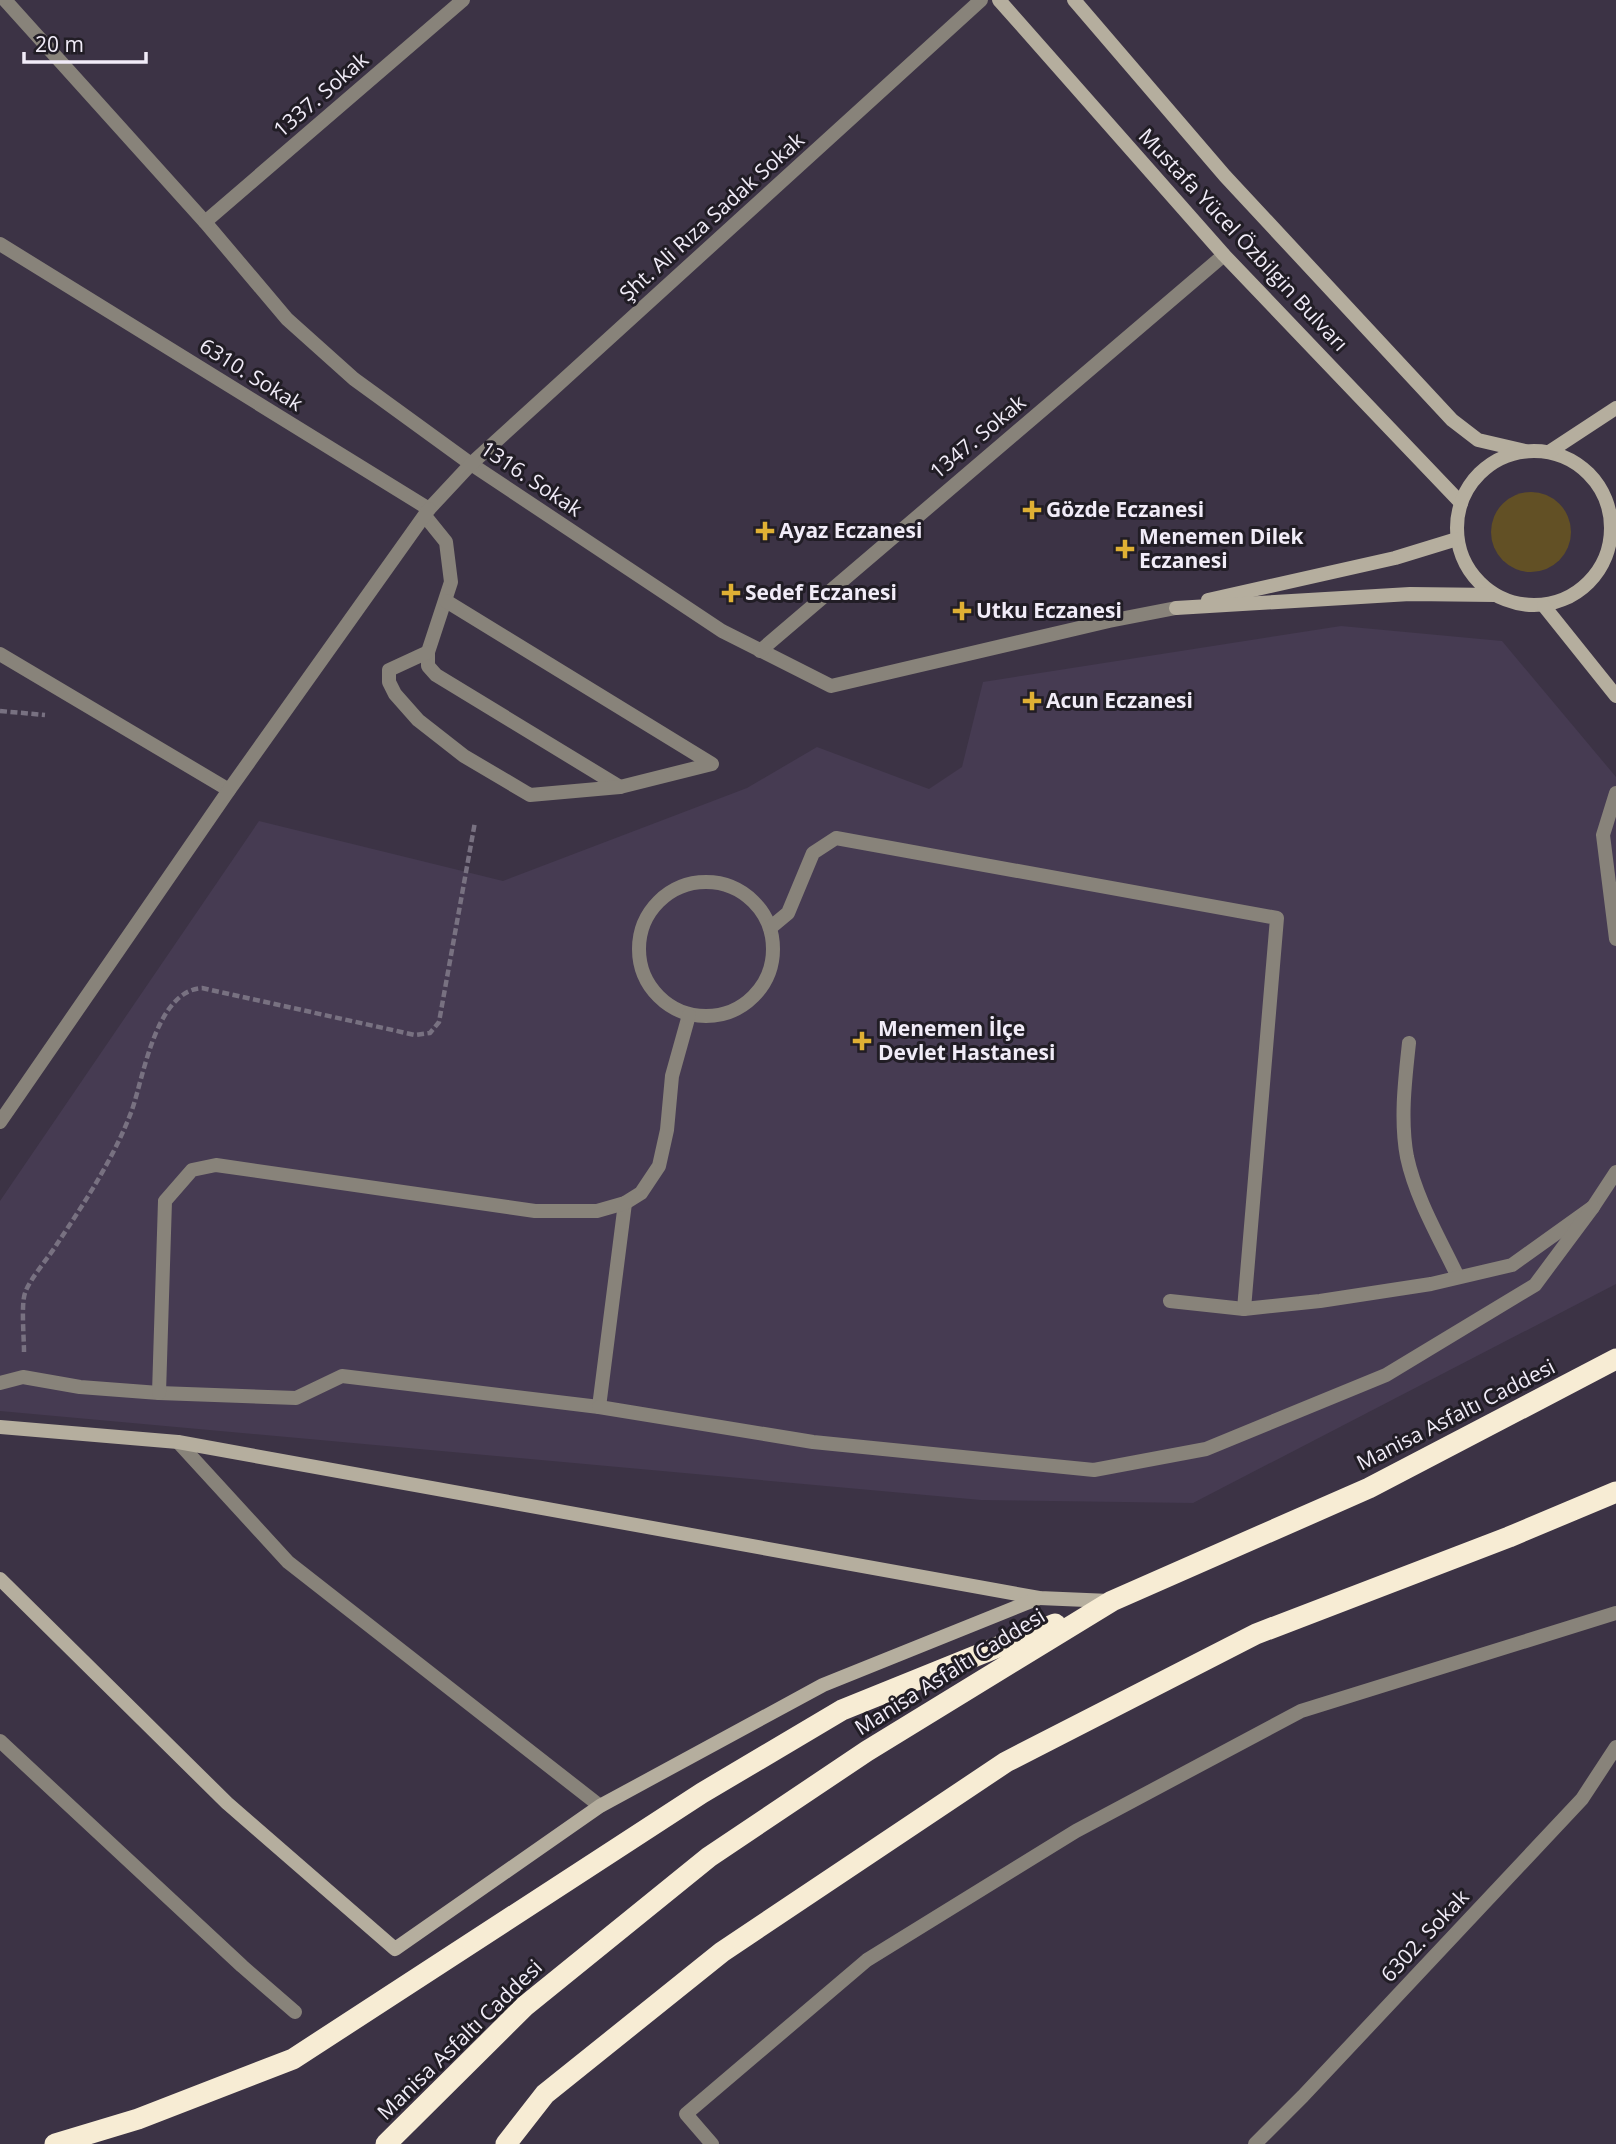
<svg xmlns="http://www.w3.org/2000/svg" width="1616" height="2144" font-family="'Open Sans',sans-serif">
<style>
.built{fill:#463b52}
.green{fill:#625025}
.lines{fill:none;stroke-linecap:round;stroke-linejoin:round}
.path{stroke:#787181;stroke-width:4.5;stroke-dasharray:7 3.5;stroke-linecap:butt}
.lane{stroke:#88837a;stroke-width:14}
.street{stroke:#88837a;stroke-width:14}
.secondary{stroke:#b5ae9e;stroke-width:14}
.highway{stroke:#f7ecd4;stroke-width:21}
.poi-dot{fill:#dfb034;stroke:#211d25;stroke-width:2.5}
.labels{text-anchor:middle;stroke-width:6;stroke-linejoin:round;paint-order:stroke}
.street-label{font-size:21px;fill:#f1ecf8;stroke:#211d25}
.poi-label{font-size:21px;font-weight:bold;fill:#f1ecf8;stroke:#211d25;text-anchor:start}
</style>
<rect width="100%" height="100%" fill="#3c3345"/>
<path class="built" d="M1341 626 1502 641 1616 777V1284L1193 1503 981 1500 0 1411V1201L259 821 503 881 747 788 817 747 929 789 962 767 983 682Z"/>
<circle class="green" cx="1531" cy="532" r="40"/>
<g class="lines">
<g class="path">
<path d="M0 711 45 715"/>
<path d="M24 1352C24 1338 21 1304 25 1293 29 1280 49 1257 57 1244 85 1202 114 1158 132 1110 144 1075 156 991 202 988L415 1035 430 1033 439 1022 475 822"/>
</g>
<g class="lane">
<path d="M425 516 446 542 451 582 428 652V666L436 675 620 787"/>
<path d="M428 652 389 670V682L395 694 418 720 464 756 530 795 620 787 712 764 446 601"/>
<path d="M1616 793 1603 835 1616 939"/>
<circle cx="706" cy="949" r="67"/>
<path d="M1409 1043C1405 1080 1400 1120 1407 1157 1416 1199 1440 1239 1458 1277"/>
<path d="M1170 1301 1244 1309 1320 1301 1431 1284 1512 1265 1593 1207 1616 1172"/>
<path d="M0 1383 23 1377 80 1387 159 1393 296 1398 342 1376 599 1407 625 1203"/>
<path d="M159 1393 165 1201 192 1170 216 1165 535 1211H597L625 1203 641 1193 659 1166 667 1130 672 1076 689 1015"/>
<path d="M599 1407 813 1442 1094 1470 1206 1449 1386 1375 1535 1285 1593 1207"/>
</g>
<g class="street">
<path d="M5 0 205 222 287 319 354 379 471 464 722 631 831 686 1109 621 1176 608"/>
<path d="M205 222 463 0"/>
<path d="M0 244 429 509 471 464 981 0"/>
<path d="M760 651 1224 255"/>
<path d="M0 654 229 790"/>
<path d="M770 928 788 913 813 853 836 838 1277 918 1244 1309"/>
<path d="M0 1122 229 790 429 509"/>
<path d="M178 1442 288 1562 600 1806"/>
<path d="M0 1741 242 1966 295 2012"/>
<path d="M712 2144 686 2114 867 1960 1076 1831 1301 1711 1616 1613"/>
<path d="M1255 2144 1303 2096 1582 1799 1616 1747"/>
</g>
<g class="secondary">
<path d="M999 0 1224 255 1461 503"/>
<path d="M1074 0 1225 176 1452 420 1478 440 1525 451"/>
<circle cx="1534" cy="528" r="77"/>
<path d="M1549 452 1616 408"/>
<path d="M1208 600 1395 558 1457 539"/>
<path d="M1544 606 1616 696"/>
<path d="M1176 608 1410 594 1495 595"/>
<path d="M0 1427 178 1442 1039 1598 1110 1601"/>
<path d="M0 1579 227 1803 395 1949 600 1806 823 1685 1039 1598"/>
</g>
<g class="highway">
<path d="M55 2144 138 2119 293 2059 702 1793 842 1710 1055 1624"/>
<path d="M386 2144 525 2006 709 1857 867 1751 1112 1601 1369 1488 1616 1359"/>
<path d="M506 2144 545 2094 722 1952 1006 1762 1256 1634 1509 1537 1616 1492"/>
</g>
</g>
<g class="poi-dot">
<path d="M1028.5 499.5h7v7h7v7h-7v7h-7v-7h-7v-7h7z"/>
<path d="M761.5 520.5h7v7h7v7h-7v7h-7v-7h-7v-7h7z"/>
<path d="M1121.5 538.5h7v7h7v7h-7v7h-7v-7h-7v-7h7z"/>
<path d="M727.5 582.5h7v7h7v7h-7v7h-7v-7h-7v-7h7z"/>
<path d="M958.5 600.5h7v7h7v7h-7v7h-7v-7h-7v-7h7z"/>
<path d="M1028.5 690.5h7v7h7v7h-7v7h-7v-7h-7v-7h7z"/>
<path d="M858.5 1030.5h7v7h7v7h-7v7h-7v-7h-7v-7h7z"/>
</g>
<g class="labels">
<g class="street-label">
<text transform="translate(321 95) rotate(-41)" y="7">1337. Sokak</text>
<text transform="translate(712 217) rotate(-42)" y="7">Şht. Ali Rıza Sadak Sokak</text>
<text transform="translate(1243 240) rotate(47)" y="7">Mustafa Yücel Özbilgin Bulvarı</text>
<text transform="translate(251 375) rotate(32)" y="7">6310. Sokak</text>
<text transform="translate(978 437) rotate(-40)" y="7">1347. Sokak</text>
<text transform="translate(531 479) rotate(34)" y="7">1316. Sokak</text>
<text transform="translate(1456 1415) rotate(-27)" y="7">Manisa Asfaltı Caddesi</text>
<text transform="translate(950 1672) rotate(-32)" y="7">Manisa Asfaltı Caddesi</text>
<text transform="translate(1425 1936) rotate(-47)" y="7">6302. Sokak</text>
<text transform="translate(460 2040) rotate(-44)" y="7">Manisa Asfaltı Caddesi</text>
</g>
<g class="poi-label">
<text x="1046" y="517">Gözde Eczanesi</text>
<text x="779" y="538">Ayaz Eczanesi</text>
<text x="1139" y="544">Menemen Dilek<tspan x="1139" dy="24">Eczanesi</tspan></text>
<text x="745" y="600">Sedef Eczanesi</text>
<text x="976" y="618">Utku Eczanesi</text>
<text x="1046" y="708">Acun Eczanesi</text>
<text x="878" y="1036">Menemen İlçe<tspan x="878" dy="24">Devlet Hastanesi</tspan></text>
</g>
</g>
<path d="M24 52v10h122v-10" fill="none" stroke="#f1ecf8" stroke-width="3.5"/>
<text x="35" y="52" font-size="21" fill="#f1ecf8" stroke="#211d25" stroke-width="5" paint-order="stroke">20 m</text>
</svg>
